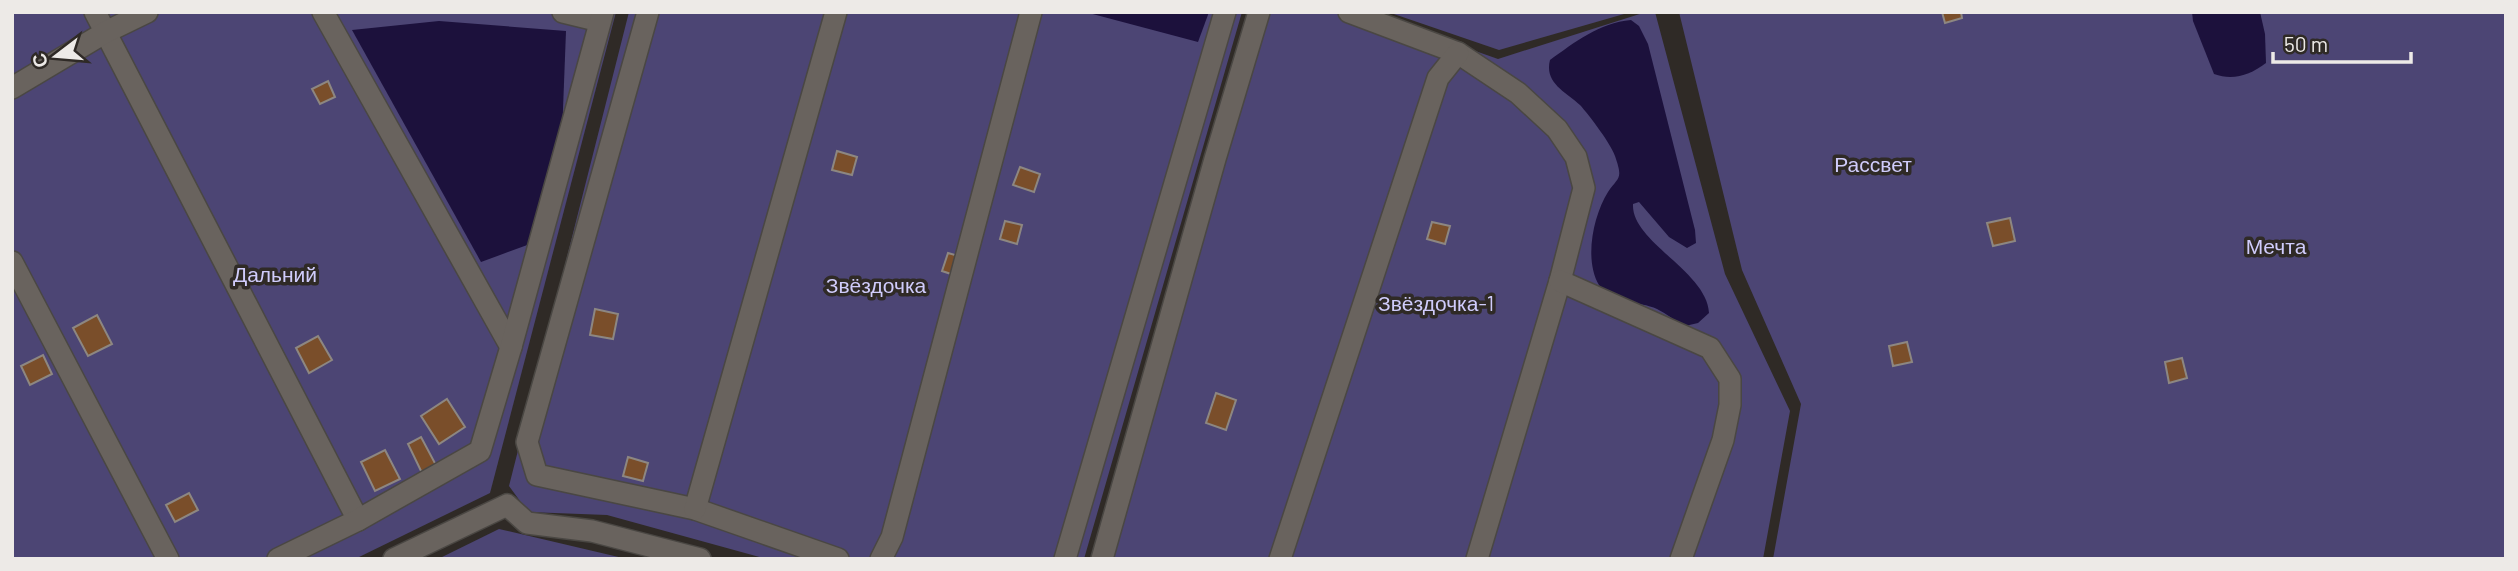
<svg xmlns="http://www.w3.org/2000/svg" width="2518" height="571" font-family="Barlow,sans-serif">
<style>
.green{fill:#4c4574}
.water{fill:#1c113c}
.building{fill:#7a4e2a;stroke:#8d8782;stroke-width:2}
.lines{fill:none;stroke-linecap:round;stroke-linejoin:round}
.minor-casing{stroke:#4a4743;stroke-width:24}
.minor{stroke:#69635e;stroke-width:21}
.labels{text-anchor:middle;stroke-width:7;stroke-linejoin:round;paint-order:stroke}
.park-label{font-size:21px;fill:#d0ccfb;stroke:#2f2a26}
</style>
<rect width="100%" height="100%" fill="#2f2a26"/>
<g class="green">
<path d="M12 12H616L490 493 355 559H12Z"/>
<path d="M629 12H1242L1084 559H767L607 515 528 512 509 486Z"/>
<path d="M1257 12H1365L1498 59 1646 12H1655L1725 274 1790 411 1763 559H1098Z"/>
<path d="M1388 12H1631L1499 50Z"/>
<path d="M1679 12H2506V559H1773L1801 404 1742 270Z"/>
<path d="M499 529 627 559H438Z"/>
</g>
<g class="water">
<path d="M1085 12H1209L1198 42Z"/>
<path d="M2192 12H2260L2265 34 2266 63C2250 75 2233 81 2214 74L2193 21Z"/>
<path d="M1631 20 1639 26 1648 44 1695 230 1696 243 1687 248 1669 237 1639 202 1633 204C1631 242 1707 271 1709 313L1698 323 1685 326C1675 321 1667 314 1657 309 1640 301 1609 303 1599 285 1584 260 1593 216 1608 192 1618 177 1623 180 1616 159 1613 146 1589 115 1580 105 1566 92 1544 83 1550 60 1575 42 1599 23 1631 20Z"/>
<path d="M439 21 566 31 561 161 530 244 481 262 352 30Z"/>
</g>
<g class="building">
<path d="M1942 12H1961L1962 18 1945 23Z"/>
<path d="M328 81 335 97 320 104 312 89Z"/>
<path d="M837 151 857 157 852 175 832 170Z"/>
<path d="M1020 167 1040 174 1034 192 1013 185Z"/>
<path d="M2010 218 2015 241 1993 246 1987 223Z"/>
<path d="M1005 221 1022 225 1017 244 1000 239Z"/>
<path d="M1432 222 1450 226 1445 244 1427 239Z"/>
<path d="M948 253 962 257 957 276 942 271Z"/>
<path d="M595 309 618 314 613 339 590 335Z"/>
<path d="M97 315 112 344 88 356 73 328Z"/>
<path d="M318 336 332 360 309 373 296 348Z"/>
<path d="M1907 342 1912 362 1893 366 1889 346Z"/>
<path d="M43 355 52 374 30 385 21 366Z"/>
<path d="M2182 358 2187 378 2169 383 2165 362Z"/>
<path d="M1216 393 1236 400 1226 430 1206 423Z"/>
<path d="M447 399 465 427 439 444 421 416Z"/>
<path d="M421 437 437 467 423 475 408 444Z"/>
<path d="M385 450 400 479 375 491 361 462Z"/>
<path d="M628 457 648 463 643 481 623 476Z"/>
<path d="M189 493 198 510 175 522 166 505Z"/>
</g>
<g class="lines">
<g class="minor-casing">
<g id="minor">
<path d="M95 12 358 520"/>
<path d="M323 12 511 347"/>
<path d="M563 12 600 21"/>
<path d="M648 12 527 442 537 475 695 509 838 559"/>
<path d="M1349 12 1458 53 1518 93 1557 129 1576 157 1584 188 1560 281 1477 559"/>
<path d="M12 88 106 32 147 12"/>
<path d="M12 262 168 559"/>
<path d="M1560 281 1710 348 1730 379V405L1723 440 1681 559"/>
<path d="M695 509 836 12"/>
<path d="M278 559 358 520 480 451 511 347 603 12"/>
<path d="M394 559 507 505 527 523 592 531 700 559"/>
<path d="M881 559 892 537 1031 12"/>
<path d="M1065 559 1225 12"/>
<path d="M1102 559 1215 159 1259 12"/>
<path d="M1280 559 1438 78 1458 53"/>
</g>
</g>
<use href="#minor" class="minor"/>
</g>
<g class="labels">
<g class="park-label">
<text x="1873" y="172">Рассвет</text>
<text x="2276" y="254">Мечта</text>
<text x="275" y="282">Дальний</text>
<text x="876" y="293">Звёздочка</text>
<text x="1436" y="311">Звёздочка-1</text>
</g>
</g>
<rect width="2518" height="571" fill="none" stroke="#edeae7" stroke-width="28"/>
<g transform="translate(56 56) rotate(254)" stroke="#2f2a26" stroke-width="5" paint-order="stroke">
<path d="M0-5L12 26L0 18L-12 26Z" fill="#edeae7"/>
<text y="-10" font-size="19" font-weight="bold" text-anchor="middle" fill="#edeae7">С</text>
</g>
<path d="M2273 52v10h138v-10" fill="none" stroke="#edeae7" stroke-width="3.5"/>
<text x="2284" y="52" font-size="21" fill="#edeae7" stroke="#2f2a26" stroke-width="5" paint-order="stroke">50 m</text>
</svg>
